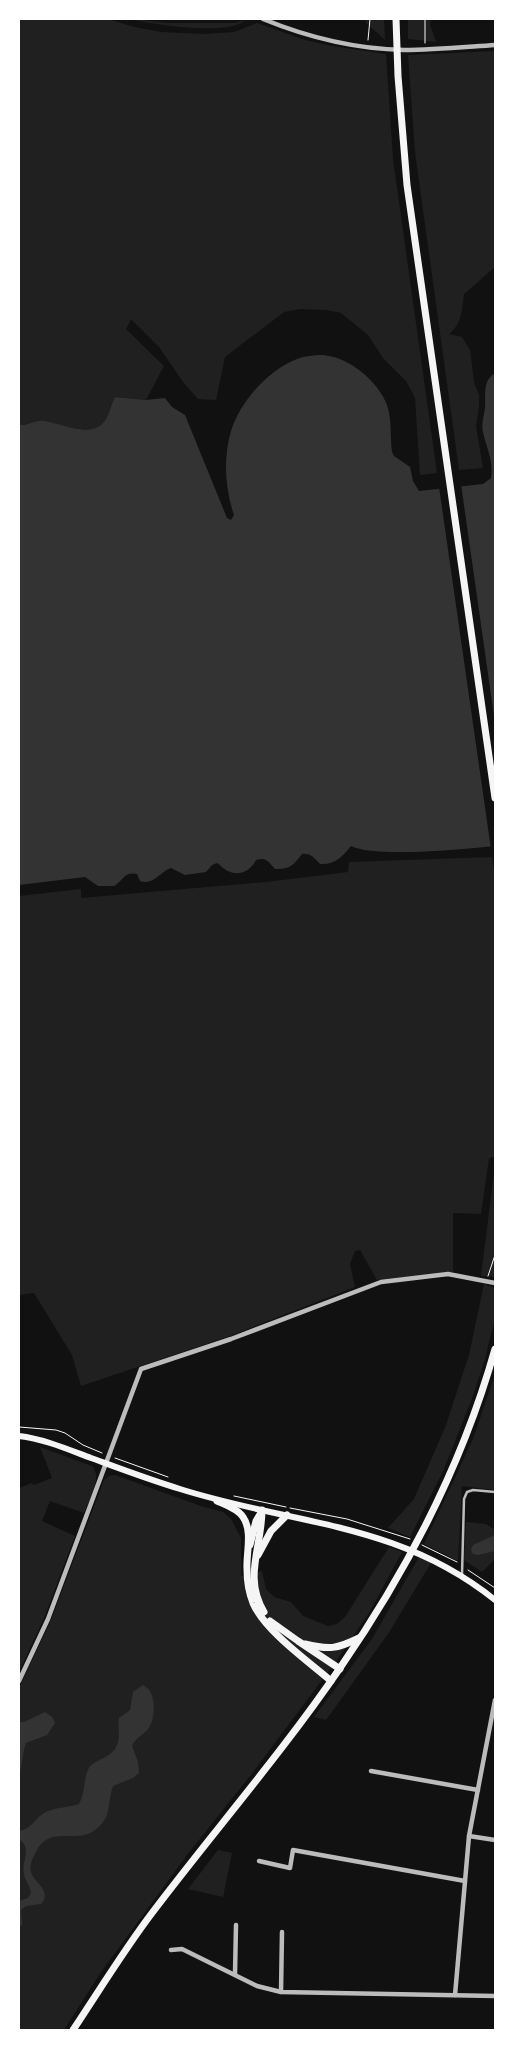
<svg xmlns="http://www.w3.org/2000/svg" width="514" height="2049" font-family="'Open Sans',sans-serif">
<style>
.green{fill:#202020}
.water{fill:#333}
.pier{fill:#111}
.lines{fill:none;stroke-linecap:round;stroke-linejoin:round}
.path{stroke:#f5f5f5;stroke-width:1}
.service{stroke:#bcbcbc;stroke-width:2.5}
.minor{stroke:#bcbcbc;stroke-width:4.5}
.secondary{stroke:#f5f5f5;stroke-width:6}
.primary{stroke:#f5f5f5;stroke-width:7}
</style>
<rect width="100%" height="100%" fill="#111"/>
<g class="green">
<path d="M19 19H108L134 27 162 32 204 34 234 32 257 23 305 40 332 46 386 54 393 159 437 473 420 475 415 398 406 381 383 358 368 335 341 313 326 310 300 309 284 312 225 357 216 400 198 399 183 382 159 347 131 319 126 329 164 366 146 400 115 397C111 404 110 412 106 419 93 440 64 424 45 421 35 419 28 426 19 425Z"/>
<path d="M132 19 167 23H235L245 20C231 36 152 25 132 19Z"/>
<path d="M365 19H384L385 40 366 23Z"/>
<path d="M408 19H431L430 25 436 42 408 39Z"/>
<path d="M495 51V267L464 294C462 309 462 324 449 334L462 337 470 350 474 382 479 395V406L476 426 483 468 459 470 415 152 408 55Z"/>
<path d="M492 857 495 878V1157L489 1158 481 1214 453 1213V1272L377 1280 360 1250 355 1251 350 1264 355 1287 230 1336 81 1386 72 1355 34 1293 19 1295V896L81 889V898L266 882 348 872 349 862Z"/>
<path d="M495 1165V1277L481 1276Z"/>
<path d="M484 1284 495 1288V1318L485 1359 473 1396 444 1469 410 1537 388 1528 414 1499 446 1425 469 1355Z"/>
<path d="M495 1374V1490L462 1486 458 1561 424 1544 473 1439Z"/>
<path d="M40 1447 92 1466C103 1478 89 1499 84 1513L50 1501 42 1521 75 1536 44 1618 19 1672V1488L32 1483 34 1485 52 1478Z"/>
<path d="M115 1475 201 1506 223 1512 231 1519 241 1538V1576L262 1571 266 1589 274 1597 291 1602 303 1616 328 1626 337 1624 345 1617 389 1547 402 1552 369 1613 337 1660 250 1776 187 1855 101 1972 64 2030H19V1688L51 1620 104 1480 109 1476Z"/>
<path d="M466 1522 486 1524 495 1530V1559L482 1572 464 1560Z"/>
<path d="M419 1557 431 1563 388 1634 326 1720 314 1717 372 1639Z"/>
<path d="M218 1850 232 1853 223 1897 188 1889Z"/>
</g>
<g class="water">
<path d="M323 355C349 357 378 381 387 405 392 419 390 437 392 452L394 456 410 467 413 481 419 491 483 484 491 478C494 461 486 447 483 432 481 424 484 416 485 408 486 395 482 381 495 373V846C466 849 374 858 351 846 342 857 335 865 320 864 314 858 311 853 302 854 293 866 290 869 275 869 268 862 267 857 256 860 251 870 240 877 228 871 224 870 221 865 217 863L212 865 206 872 185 875 171 868C159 872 154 886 140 881L137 874C124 871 123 881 114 886H98L85 877 19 885V425C28 426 35 419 45 421 64 424 93 440 106 419 110 412 111 404 115 397L146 400 165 398 172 407 185 415 227 518 231 520 234 515C225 489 223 458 231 431 240 402 268 370 297 359 305 356 314 355 323 355Z"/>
<path d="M495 1535V1551L478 1555 473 1554 471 1550 473 1545Z"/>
<path d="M143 1685C145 1687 148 1688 149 1690 156 1699 155 1720 148 1729 143 1735 135 1738 132 1746L138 1762 139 1773 133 1778 113 1786C109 1796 110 1811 105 1819 85 1852 53 1821 37 1850 34 1855 29 1865 31 1872 34 1883 53 1891 41 1904L26 1906 21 1910 22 1924 19 1928V1901L28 1898 31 1893C30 1885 25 1881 24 1874 21 1860 33 1849 19 1839V1831C32 1829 34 1819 44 1813 54 1807 68 1808 79 1804 86 1790 83 1781 88 1770 92 1759 112 1759 117 1745 121 1736 117 1727 119 1718L130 1710 133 1692Z"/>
<path d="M45 1712 52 1717 55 1723 47 1735 26 1743C22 1753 23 1765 19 1774V1722H24Z"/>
</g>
<path class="pier" d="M461 484 495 723V849H491L439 487Z"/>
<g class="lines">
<g class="path">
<path d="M425 19V43"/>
<path d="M368 40 370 19"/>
<path d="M488 1276 495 1255"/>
<path d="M19 1427 56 1430 65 1433 83 1445 102 1453"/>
<path d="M115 1458 168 1477"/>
<path d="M234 1496 286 1507"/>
<path d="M290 1508 347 1519 410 1539"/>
<path d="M422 1545 457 1562"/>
<path d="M468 1570 495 1588"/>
</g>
<path class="service" d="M462 1575 464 1499 467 1492 473 1490 495 1492"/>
<g class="minor">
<path d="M263 19C307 37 356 49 404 50 434 50 465 47 495 45"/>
<path d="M19 1681 48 1619 141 1369 231 1339 381 1282 448 1274 495 1283"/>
<path d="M371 1771 478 1790"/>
<path d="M469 1836 495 1840"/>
<path d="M259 1861 290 1868 293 1850 465 1881"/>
<path d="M171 1950 182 1949 257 1986 281 1992 495 1996"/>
<path d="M235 1974 236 1925"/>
<path d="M281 1992 282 1932"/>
<path d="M455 1995 469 1836 495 1700"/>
</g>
<path class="secondary" d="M19 1436C44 1439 67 1449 91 1458 121 1469 150 1480 180 1489 294 1525 398 1522 495 1600"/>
<g class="primary">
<path d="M396 19 398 76 407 185 495 798"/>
<path d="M217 1501C226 1505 238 1509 243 1517 253 1531 246 1554 247 1569 247 1581 249 1593 253 1603 265 1631 308 1661 331 1681"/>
<path d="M262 1510C262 1547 243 1577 264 1612"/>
<path d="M250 1545 256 1521 262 1511"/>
<path d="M258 1555 271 1531 287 1515"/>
<path d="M270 1621 298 1641 340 1669"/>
<path d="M305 1644C329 1650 337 1649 359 1638"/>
<path d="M73 2030C99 1991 124 1950 152 1913 214 1831 282 1753 340 1668 407 1571 463 1463 495 1349"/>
</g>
</g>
<rect width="514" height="2049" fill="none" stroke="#ffffff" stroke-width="40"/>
</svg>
